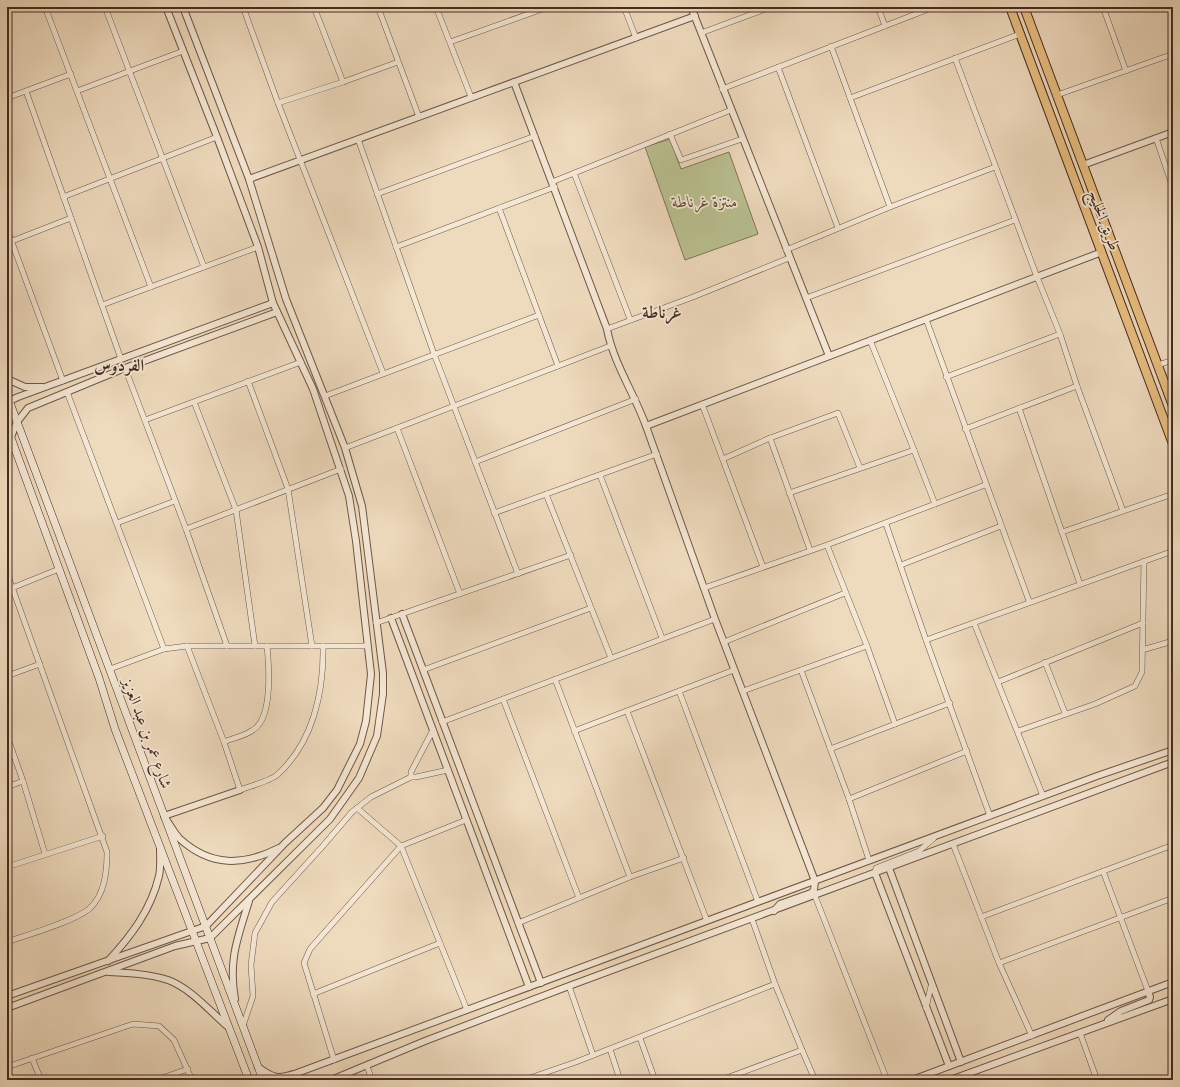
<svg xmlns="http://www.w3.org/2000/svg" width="1180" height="1087" font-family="'IM FELL Great Primer',Amiri,serif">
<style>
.green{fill:#b9c091;stroke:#807658}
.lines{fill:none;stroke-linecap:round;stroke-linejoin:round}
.minor-casing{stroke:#705747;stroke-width:6}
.tertiary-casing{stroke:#705747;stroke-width:8}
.secondary-casing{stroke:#462b20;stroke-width:8}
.primary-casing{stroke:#462b20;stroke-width:10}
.minor{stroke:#f4e7d4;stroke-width:5}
.tertiary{stroke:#f4e7d4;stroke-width:6}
.secondary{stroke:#f4e7d4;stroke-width:7}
.primary{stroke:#e7bd7e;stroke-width:8}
.labels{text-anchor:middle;stroke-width:3.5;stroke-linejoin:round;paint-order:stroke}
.park-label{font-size:16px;font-style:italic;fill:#5d4937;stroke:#f4e7d4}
.street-label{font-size:16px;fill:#462b20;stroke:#f4e7d4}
.neighbourhood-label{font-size:17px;font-weight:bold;fill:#462b20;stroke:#f4e7d4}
</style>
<rect width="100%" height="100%" fill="#eedabd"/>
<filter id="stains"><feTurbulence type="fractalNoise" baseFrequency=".005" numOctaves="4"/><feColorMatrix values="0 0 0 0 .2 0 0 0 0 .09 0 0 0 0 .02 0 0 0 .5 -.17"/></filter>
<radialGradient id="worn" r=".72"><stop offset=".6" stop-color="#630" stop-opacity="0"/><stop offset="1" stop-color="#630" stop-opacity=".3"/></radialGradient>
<path class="green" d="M670 139 681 169 729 152 758 234 685 260 645 147Z"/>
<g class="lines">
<g class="minor-casing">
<g id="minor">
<path d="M45 7 151 287"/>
<path d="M105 7 204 267"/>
<path d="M243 7 278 103 383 373"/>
<path d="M314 7 343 82"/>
<path d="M378 7 419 117"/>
<path d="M436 7 471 97"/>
<path d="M624 7 636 38"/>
<path d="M878 7 885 26"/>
<path d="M1103 7 1126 71"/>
<path d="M379 10 386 7"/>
<path d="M701 33 771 7"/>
<path d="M450 42 548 7"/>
<path d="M831 46 890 207"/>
<path d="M955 58 1037 277 1060 334 1077 386 1123 511"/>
<path d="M778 67 838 228"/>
<path d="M722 89 934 7"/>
<path d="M26 91 121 359"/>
<path d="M77 91 183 51"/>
<path d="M1057 95 1173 54"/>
<path d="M7 98 71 74"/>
<path d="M850 98 1020 34"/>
<path d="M278 103 343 82 398 62"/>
<path d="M670 134 681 160 742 139"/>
<path d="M1156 138 1173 188"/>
<path d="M358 139 434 354 518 574"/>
<path d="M574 173 630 319"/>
<path d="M552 182 731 110"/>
<path d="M377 194 535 136"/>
<path d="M63 197 217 137"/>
<path d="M499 208 558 366"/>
<path d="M7 229 63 381"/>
<path d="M7 243 71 218"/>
<path d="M396 247 555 187"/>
<path d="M786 250 890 207 995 167"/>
<path d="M806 298 1015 220"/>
<path d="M102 305 258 247"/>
<path d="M926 319 1029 601"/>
<path d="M607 329 693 297 789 258"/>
<path d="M870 340 914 450"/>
<path d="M1158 365 1173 360"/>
<path d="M125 368 186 529 227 646"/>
<path d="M946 377 1060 334"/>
<path d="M248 381 288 489 312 646"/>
<path d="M67 392 164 649"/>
<path d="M325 396 539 315"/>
<path d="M194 402 236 510 255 646"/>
<path d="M702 404 763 567"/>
<path d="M1019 408 1080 584"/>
<path d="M145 420 301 362"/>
<path d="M397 428 460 594"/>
<path d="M965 429 1077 386"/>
<path d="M770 438 810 550"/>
<path d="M345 448 610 346"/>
<path d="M723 459 770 438 838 413 860 468"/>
<path d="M475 462 636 399"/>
<path d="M600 475 662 638"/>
<path d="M789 493 914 450 935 504"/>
<path d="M546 494 611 658"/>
<path d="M494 513 657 454"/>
<path d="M117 523 175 501"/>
<path d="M886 524 926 640 990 816"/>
<path d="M186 529 341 469"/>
<path d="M1062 532 1173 494"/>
<path d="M827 545 867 646 895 724"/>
<path d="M901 565 1001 526"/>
<path d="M7 573 107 852C107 871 105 895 89 909 75 921 27 935 7 942"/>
<path d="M704 588 827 545 985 485"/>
<path d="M7 590 59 569"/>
<path d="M376 623 571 555"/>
<path d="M974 623 1043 796"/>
<path d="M926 640 1173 551"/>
<path d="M724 642 845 593"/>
<path d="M187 646 224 742 240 790C250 786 270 781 277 775 313 743 324 692 323 646"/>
<path d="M1142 650 1173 641"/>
<path d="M1045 662 1065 713"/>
<path d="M110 669 164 649 187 646H368"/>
<path d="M423 670 591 608"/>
<path d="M801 670 849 799 967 751"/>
<path d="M7 676 40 664"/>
<path d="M555 679 630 877"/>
<path d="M998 682 1143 623"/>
<path d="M679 691 758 902"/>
<path d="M743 691 867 646"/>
<path d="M503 699 579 898"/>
<path d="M627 711 707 921"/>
<path d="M442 722 715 619"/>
<path d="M574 731 734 670"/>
<path d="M1018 731 1095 704 1135 686 1142 672 1144 561"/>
<path d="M7 736 23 781 45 854"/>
<path d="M224 742C233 738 245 736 253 730 273 718 269 666 267 646"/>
<path d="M830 749 950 703"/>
<path d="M411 777V772L433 730"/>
<path d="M7 787 23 781"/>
<path d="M849 799 869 860"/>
<path d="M357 808 401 846 467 1010"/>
<path d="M953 844 999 963 1032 1036"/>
<path d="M7 867 103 836"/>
<path d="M1103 871 1148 991"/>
<path d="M875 873 876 868 919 851 934 838"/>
<path d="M815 896 887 1080"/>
<path d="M981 917 1173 845"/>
<path d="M518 923 630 877 684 858"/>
<path d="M999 963 1173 898"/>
<path d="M569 986 593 1055"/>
<path d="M313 994 440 943"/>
<path d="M926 1008 931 986"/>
<path d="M243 1026 253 996 251 965 255 933 272 902 322 847 352 812 371 797 411 777H416L448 770"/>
<path d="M1080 1033 1097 1080"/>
<path d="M640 1038 655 1080"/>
<path d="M610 1049 620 1080"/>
<path d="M802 1050 815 1080"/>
<path d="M32 1058 41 1080"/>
<path d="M334 1060 304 963 310 949 401 846 466 820"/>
<path d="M367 1066 372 1080"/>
<path d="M7 1067 133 1024 159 1026 174 1040 192 1080"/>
<path d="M543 1074 545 1080"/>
<path d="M156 1080 188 1069"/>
<path d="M524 1080 576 1062 775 984"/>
<path d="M721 1080 802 1050 775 984 752 919"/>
</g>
</g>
<g class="tertiary-casing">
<g id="tertiary">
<path d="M691 7 829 356"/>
<path d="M514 82 607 329C613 362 634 393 646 426L715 619 815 881 814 890 811 893 780 904 774 911"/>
<path d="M1083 165 1173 132"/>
<path d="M249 179 695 16"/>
<path d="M7 379 25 387H42"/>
<path d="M7 406 9 401 18 397 273 303"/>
<path d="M646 426 1102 252"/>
<path d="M7 438 11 437 17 422 28 408 125 368 277 312"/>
<path d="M402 614 541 983"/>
<path d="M391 618 529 987"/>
<path d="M240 790 164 816C169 823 174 833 180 839 211 867 243 866 279 848"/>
<path d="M889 868 961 1062"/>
<path d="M875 873 949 1066"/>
<path d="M108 961C131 936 151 910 159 876 161 867 160 857 160 848"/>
<path d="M109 972C129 973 149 974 168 980 190 988 210 1011 227 1026"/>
<path d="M7 996 206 926 285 843 323 808 337 790 360 744 366 721 371 674 356 541 349 496 313 389 273 303 258 247 217 137 166 7"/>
<path d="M235 999C228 960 238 937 249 901"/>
<path d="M7 1008 175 946 210 938 330 819 359 778 377 736 383 694V673L362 506 345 448 286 299 249 179 183 7"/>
<path d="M1108 1020 1121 1011 1149 1000 1150 997 1148 991"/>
<path d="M258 1067C274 1079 278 1079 297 1073L1097 776 1173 750"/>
<path d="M331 1080 425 1041 569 986 1173 762"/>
<path d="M912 1080 1173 982"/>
<path d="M950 1080 1173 999"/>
</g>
</g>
<g class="secondary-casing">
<g id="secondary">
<path d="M7 395 263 1080"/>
<path d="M7 427 99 678 115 729 249 1080"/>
</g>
</g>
<g class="primary-casing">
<g id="primary">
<path d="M1010 7 1173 444"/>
<path d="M1024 7 1173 406"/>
</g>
</g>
<use href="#minor" class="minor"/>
<use href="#tertiary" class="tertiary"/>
<use href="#secondary" class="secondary"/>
<use href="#primary" class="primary"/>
</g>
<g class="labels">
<g class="park-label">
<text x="705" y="207">منتزة غرناطة</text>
</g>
<g class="street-label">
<text transform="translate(1105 220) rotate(69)" y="6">طريق الخليج</text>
<text transform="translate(148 733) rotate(70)" y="6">شارع عمر بن عبد العزيز</text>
</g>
<g class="neighbourhood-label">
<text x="662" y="318">غرناطة</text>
<text x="119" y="371">الفردوس</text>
</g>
</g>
<rect width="1180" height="1087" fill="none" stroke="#eedabd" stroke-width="24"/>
<rect x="8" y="8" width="1164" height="1071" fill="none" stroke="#462b20" stroke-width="2"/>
<rect x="12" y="12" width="1156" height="1063" fill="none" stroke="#462b20"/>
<rect width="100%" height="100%" filter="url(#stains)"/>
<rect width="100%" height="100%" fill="url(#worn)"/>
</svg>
